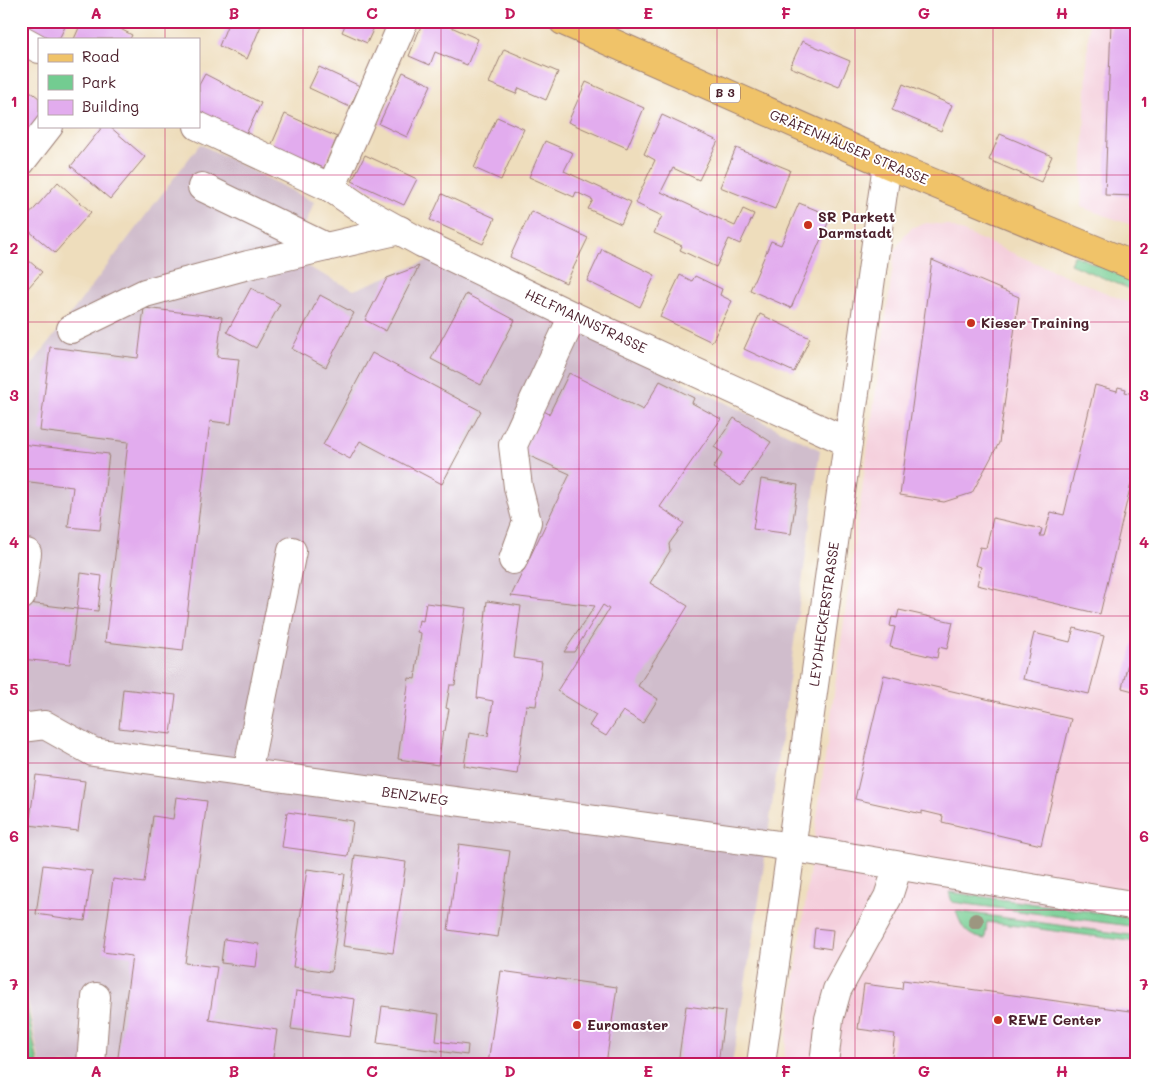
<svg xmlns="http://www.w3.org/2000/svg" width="1158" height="1085" font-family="Mali,sans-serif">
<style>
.built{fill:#f4cfdc}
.industrial{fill:#d0bdcc}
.green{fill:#73cc91;stroke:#5e765e}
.building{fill:#e2acee}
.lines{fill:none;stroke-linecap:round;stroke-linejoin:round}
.minor-casing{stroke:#9c7e74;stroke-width:30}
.major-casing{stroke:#9c7e74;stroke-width:30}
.minor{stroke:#fff;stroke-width:28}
.major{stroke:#f0c369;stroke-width:28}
.tree{fill:#9c9680}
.grid{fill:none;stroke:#c2185b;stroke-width:1;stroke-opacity:0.55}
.poi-dot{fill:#c8321e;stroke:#fff;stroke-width:2}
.labels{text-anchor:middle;stroke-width:4;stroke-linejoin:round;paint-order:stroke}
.shield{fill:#fff;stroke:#80626b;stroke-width:1}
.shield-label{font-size:12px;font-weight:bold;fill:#4a1f2b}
.street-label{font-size:14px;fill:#4a1f2b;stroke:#fff}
.poi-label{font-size:14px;font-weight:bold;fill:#4a1f2b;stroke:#fff;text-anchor:start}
.neatline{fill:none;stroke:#c2185b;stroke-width:2}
.grid-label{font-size:16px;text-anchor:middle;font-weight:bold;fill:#c2185b}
</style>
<rect width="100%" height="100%" fill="#fff"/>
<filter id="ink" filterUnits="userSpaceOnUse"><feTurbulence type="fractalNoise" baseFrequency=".02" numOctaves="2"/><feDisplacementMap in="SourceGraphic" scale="10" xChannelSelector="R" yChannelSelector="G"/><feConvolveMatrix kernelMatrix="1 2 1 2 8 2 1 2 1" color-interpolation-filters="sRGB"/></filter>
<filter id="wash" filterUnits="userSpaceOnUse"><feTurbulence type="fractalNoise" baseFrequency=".0096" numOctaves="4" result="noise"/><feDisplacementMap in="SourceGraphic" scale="20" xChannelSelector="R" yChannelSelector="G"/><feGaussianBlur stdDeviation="1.12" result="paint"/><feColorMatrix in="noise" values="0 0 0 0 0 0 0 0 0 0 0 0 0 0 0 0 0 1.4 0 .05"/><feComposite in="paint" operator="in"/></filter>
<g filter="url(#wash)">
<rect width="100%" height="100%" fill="#eeddbc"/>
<g class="built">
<path d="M1089 21H1137V227L1081 207Z"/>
<path d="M927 223 947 225 1137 306V1064H783L895 251 905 234 913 227Z"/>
</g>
<path class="industrial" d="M200 144 314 202 292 259 354 290 434 258 820 450 760 894 732 1064H40L21 964V379Z"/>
<g class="green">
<path d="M1074 255 1137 282V292L1070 264Z"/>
<path d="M949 892 1137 918V927L952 902Z"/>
<path d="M956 911 1137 936V942L987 922 985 939C966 936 962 928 956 911Z"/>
<path d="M21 974 38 1064H21Z"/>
</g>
<g id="blocks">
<g class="building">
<path d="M21 21H68L59 39H49L21 25Z"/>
<path d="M82 21H105L132 35 130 39H74Z"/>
<path d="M229 21H263L247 59 219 46Z"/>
<path d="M347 21H377L367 43 342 32Z"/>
<path d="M423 21H438L478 39 467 65 435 52 430 65 409 56Z"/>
<path d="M1111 21H1137V196L1105 195Z"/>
<path d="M802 41 850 61 839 87 790 67Z"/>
<path d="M504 49 558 72 546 100 519 88 516 94 489 83Z"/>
<path d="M319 67 360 86 350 107 309 88Z"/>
<path d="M403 72 431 85 407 137 379 124Z"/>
<path d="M205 74 261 103 245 136 199 113V85Z"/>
<path d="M586 82 644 108 627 148 568 122Z"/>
<path d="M21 84 39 98V123L21 144Z"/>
<path d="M903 84 952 105 941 131 892 110Z"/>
<path d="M285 114 337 137 324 168 271 146Z"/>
<path d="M662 115 718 141 699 180 673 168 661 192 735 226 743 209 754 214 740 244 729 239 716 267 680 250 682 246 654 233 662 216 635 203 655 160 644 154Z"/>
<path d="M497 117 524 129 501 180 474 168Z"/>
<path d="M103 126H109L145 157 110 199 71 166Z"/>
<path d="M1000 134 1052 156 1041 182 989 160Z"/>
<path d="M545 141 573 153 564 171 631 202 621 224 588 209 593 200 576 192 574 197 529 177Z"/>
<path d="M736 148 790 170 775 209 720 187Z"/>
<path d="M365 155 417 179 404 205 352 181Z"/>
<path d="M58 182 91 212 55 253 21 224Z"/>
<path d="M442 194 495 218 483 244 430 220Z"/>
<path d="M799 203 831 216 791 308 750 290 771 241 781 245Z"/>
<path d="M531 211 588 238 566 283 510 257Z"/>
<path d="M602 249 655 275 640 307 587 281Z"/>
<path d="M21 254 42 272 21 296Z"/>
<path d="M932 260 1019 297 999 443 972 493 944 502 900 495Z"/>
<path d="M419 266 386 331 365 320 387 278Z"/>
<path d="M680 275 692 281 695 276 722 289 720 295 732 301 712 342 660 317Z"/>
<path d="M251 288 280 304 256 348 227 332Z"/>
<path d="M466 294 515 320 481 385 431 359Z"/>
<path d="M320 295 354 313 326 367 292 349Z"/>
<path d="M144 308 222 317 217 357 239 359 231 424 210 421 183 651 105 642 128 442 40 431 50 347 138 358Z"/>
<path d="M760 314 810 338 794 372 744 349Z"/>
<path d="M372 353 481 411 442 484 360 441 350 459 323 445Z"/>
<path d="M569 373 643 410 660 381 694 398 692 403 721 419 660 507 684 523 669 544 670 551 650 583 688 606 638 686 658 699 643 723 623 711 606 736 589 726 596 715 557 691 609 609 603 605 574 652H564L595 606 511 596 570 474 523 453 544 411 549 414Z"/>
<path d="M1095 385 1117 391 1118 387 1126 389 1125 392 1137 395V459L1100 614 977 585 981 567 975 565 980 547 986 548 993 518 1042 529 1040 536H1044L1051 512 1064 515Z"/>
<path d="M734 418 771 442 741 486 713 468 723 453 714 447Z"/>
<path d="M21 444 109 454 100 530 68 527 73 487 21 481Z"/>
<path d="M761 479 798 485 791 534 753 529Z"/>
<path d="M81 573 102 576 98 611 77 609Z"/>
<path d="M487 601 521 606 514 658 542 662 536 706 526 705 517 774 464 766 469 733 488 736 493 701 477 698Z"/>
<path d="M28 603 77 609 70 664 21 659Z"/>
<path d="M426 603 466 608 455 685H450L446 708 449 709 445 731H443L438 765 398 759 409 678 415 679 421 633 417 632 419 620 423 621Z"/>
<path d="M899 610 953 622 947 649 939 647 937 658 890 647 895 627 890 626 892 617 897 618Z"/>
<path d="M1074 628 1104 636 1089 694 1023 679 1034 633 1070 642Z"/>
<path d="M1136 630H1137V692L1122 688Z"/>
<path d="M884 675 1071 719 1041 845 942 822 943 816 922 811V814L855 799Z"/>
<path d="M123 689 176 695 171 734 119 728Z"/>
<path d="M36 775 85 781 78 831 29 825Z"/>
<path d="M176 797 207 801 185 963 217 967 209 1020 277 1030 272 1064H117L132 956 103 952 113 879 144 883 153 816 173 819Z"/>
<path d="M287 812 353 821 348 856 282 847Z"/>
<path d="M459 844 510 851 498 937 448 930Z"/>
<path d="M355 855 406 862 393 953 343 946Z"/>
<path d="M43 865 92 871 85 921 36 914Z"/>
<path d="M307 869 345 874 331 972 293 967Z"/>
<path d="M815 928 833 930 831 949 813 946Z"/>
<path d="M224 939 259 944 256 967 221 963Z"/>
<path d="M501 971 617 987 606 1064H488Z"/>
<path d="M903 980 1137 1012V1064H891L895 1034 858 1029 864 984 902 989Z"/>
<path d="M296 991 355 999 350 1037 291 1029Z"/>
<path d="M382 1006 439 1014 436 1041 468 1045 467 1055 377 1043Z"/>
<path d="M686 1006 725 1011 718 1064H678Z"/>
</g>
</g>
</g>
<g filter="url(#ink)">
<use href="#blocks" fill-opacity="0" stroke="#9c7e74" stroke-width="1"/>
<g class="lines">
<g class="minor-casing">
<g id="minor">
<path d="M21 39 39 49"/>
<path d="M198 126 331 188 366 212 422 243 573 316 848 442"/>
<path d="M21 162 49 126"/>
<path d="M202 187 326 247"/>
<path d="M331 188 404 21"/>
<path d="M71 329 145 293 248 265 400 230"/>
<path d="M513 560 527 522 518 487 513 445 573 316"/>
<path d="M21 596 27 553"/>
<path d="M21 728 45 725 93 752 772 844 1137 906"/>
<path d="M247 773 292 551"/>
<path d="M91 1064 96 997"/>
<path d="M761 1064 887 164"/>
<path d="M824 1064 829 1019 837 990 888 897 898 866"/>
</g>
</g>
<g class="major-casing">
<path id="major" d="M563 21 887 164 1137 267"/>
</g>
<use href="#minor" class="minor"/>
<use href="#major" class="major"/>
</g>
<circle class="tree" cx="976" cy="921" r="8"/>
</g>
<path class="grid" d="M165 21V39M303 21V1064M441 21V1064M579 21V1064M717 21V1064M855 21V1064M993 21V1064M165 126V1064M21 175H1137M21 322H1137M21 469H1137M21 616H1137M21 763H1137M21 910H1137"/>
<g class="poi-dot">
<circle cx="808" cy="225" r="5"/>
<circle cx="971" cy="323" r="5"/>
<circle cx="998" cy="1020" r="5"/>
<circle cx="577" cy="1025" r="5"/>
</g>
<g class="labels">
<rect class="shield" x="710" y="83.5" width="30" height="19" rx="4"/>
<g class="shield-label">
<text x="725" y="97">B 3</text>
</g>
<g class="street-label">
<text transform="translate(849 147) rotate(23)" y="5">GRÄFENHÄUSER STRASSE</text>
<text transform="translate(586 321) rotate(25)" y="5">HELFMANNSTRASSE</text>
<text transform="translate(824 614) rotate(-82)" y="5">LEYDHECKERSTRASSE</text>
<text transform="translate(415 796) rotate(8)" y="5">BENZWEG</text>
</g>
<g class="poi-label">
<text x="818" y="222">SR Parkett<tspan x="818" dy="16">Darmstadt</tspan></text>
<text x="981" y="328">Kieser Training</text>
<text x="1008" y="1025">REWE Center</text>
<text x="587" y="1030">Euromaster</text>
</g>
</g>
<rect width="1158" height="1085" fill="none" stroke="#fff" stroke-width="55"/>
<rect x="38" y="38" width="162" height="90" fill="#ffffff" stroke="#b7a5aa"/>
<rect x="48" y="54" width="25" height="8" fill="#f0c369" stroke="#b7a5aa"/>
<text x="82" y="62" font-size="15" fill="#4a1f2b">Road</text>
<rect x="48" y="75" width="25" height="15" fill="#73cc91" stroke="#b7a5aa"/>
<text x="82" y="88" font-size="15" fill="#4a1f2b">Park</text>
<rect x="48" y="100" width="25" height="15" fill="#e2acee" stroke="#b7a5aa"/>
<text x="82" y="112" font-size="15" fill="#4a1f2b">Building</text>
<rect x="28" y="28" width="1102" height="1030" class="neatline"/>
<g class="grid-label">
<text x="96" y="19">A</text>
<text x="234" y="19">B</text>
<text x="372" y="19">C</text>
<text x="510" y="19">D</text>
<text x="648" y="19">E</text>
<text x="786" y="19">F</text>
<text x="924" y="19">G</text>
<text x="1062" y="19">H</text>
<text x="14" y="107">1</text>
<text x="1144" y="107">1</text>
<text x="14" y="254">2</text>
<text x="1144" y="254">2</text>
<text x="14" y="401">3</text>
<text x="1144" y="401">3</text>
<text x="14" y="548">4</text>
<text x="1144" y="548">4</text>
<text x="14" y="695">5</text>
<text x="1144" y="695">5</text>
<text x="14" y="842">6</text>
<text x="1144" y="842">6</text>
<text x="14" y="990">7</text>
<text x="1144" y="990">7</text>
<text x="96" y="1077">A</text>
<text x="234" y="1077">B</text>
<text x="372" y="1077">C</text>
<text x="510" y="1077">D</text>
<text x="648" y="1077">E</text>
<text x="786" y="1077">F</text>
<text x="924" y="1077">G</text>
<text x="1062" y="1077">H</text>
</g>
</svg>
